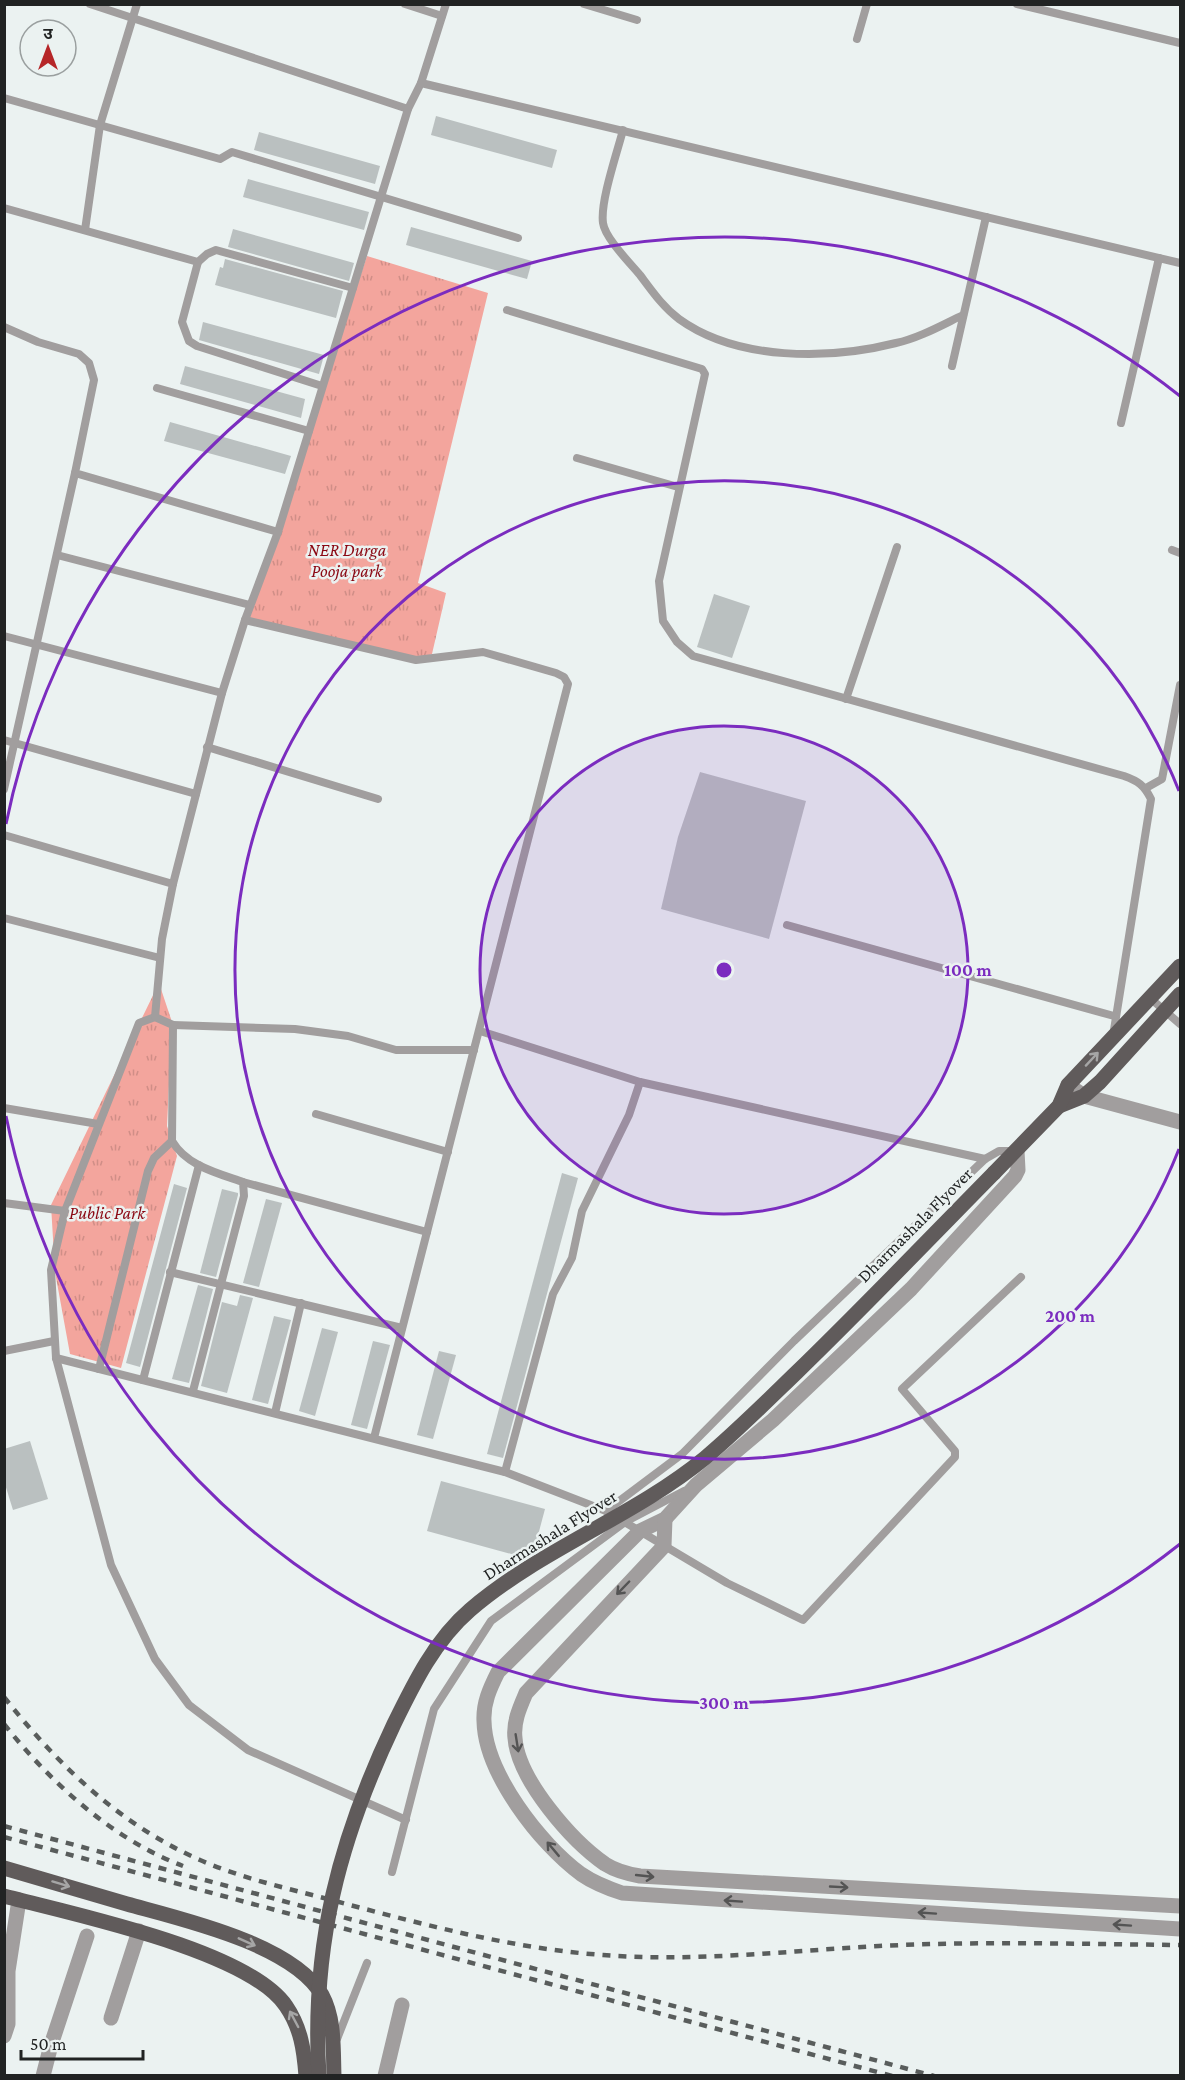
<svg xmlns="http://www.w3.org/2000/svg" width="1185" height="2080" font-family="'Crimson Pro','Noto Sans Devanagari',serif">
<style>
.park{fill:url(#park-tufts)}
.building{fill:#bac0c0}
.lines{fill:none;stroke-linecap:round;stroke-linejoin:round}
.service{stroke:#a19e9e;stroke-width:8}
.minor{stroke:#a19e9e;stroke-width:15}
.tertiary{stroke:#a19e9e;stroke-width:15}
.primary{stroke:#605b5b;stroke-width:15}
.rail{stroke:#595d5c;stroke-width:4.5;stroke-dasharray:8 8;stroke-linecap:butt}
.primary-bridge{stroke:#605b5b;stroke-width:15}
.oneway{stroke:#a6a6a6}
.oneway2{stroke:#545454}
.ring{fill:none;stroke:#7b2cbf;stroke-width:3}
.labels{text-anchor:middle;stroke-width:5;stroke-linejoin:round;paint-order:stroke}
.park-label{font-size:18px;font-style:italic;fill:#8b0813;stroke:#ebf2f1}
.street-label{font-size:18px;fill:#212323;stroke:#ebf2f1}
.centre{fill:#7b2cbf;stroke:#ebf2f1;stroke-width:3}
.ring-label{font-size:18px;text-anchor:middle;font-weight:bold;fill:#7b2cbf;stroke:#ebf2f1;stroke-width:5;stroke-linejoin:round;paint-order:stroke}
</style>
<defs>
<pattern id="park-tufts" width="24" height="20" patternUnits="userSpaceOnUse" patternTransform="scale(1.5)"><rect width="24" height="20" fill="#f3a59d"/><path d="M3 7l-1-3M5 7V3M7 7l1-3M15 17l-1-3M17 17v-4M19 17l1-3" fill="none" stroke="#d08e87"/></pattern>
</defs>
<rect width="100%" height="100%" fill="#ebf2f1"/>
<g class="park">
<path d="M367 256 488 293 418 583 446 593 432 654 416 660 246 617Z"/>
<path d="M159 983 172 1022 167 1126 177 1156 121 1368 70 1354 55 1272 51 1205Z"/>
</g>
<g class="building">
<path d="M436 116 557 150 552 168 431 135Z"/>
<path d="M259 132 380 166 375 184 254 150Z"/>
<path d="M248 179 369 212 364 230 243 197Z"/>
<path d="M411 227 532 261 527 279 406 245Z"/>
<path d="M233 229 354 263 349 281 228 247Z"/>
<path d="M225 259 343 291 336 318 215 285 220 267 223 268Z"/>
<path d="M203 322 324 355 319 374 199 340Z"/>
<path d="M185 366 305 399 301 418 180 384Z"/>
<path d="M170 422 291 456 285 474 164 441Z"/>
<path d="M714 594 750 606 732 658 697 647Z"/>
<path d="M700 772 806 801 769 939 661 909 678 837Z"/>
<path d="M562 1173 578 1178 503 1458 487 1454Z"/>
<path d="M174 1184 187 1188 140 1367 126 1363Z"/>
<path d="M222 1189 238 1193V1195L216 1277 200 1273Z"/>
<path d="M266 1199 282 1203 259 1287 243 1283Z"/>
<path d="M198 1285 213 1289 189 1383 172 1379Z"/>
<path d="M240 1295 253 1298 227 1393 201 1386 222 1302 237 1306Z"/>
<path d="M274 1316 291 1320 268 1404 252 1400Z"/>
<path d="M322 1328 338 1332 315 1416 299 1411Z"/>
<path d="M373 1341 390 1345 367 1429 351 1425Z"/>
<path d="M439 1351 456 1355 433 1439 417 1435Z"/>
<path d="M30 1441 48 1499 13 1510 4 1481V1449Z"/>
<path d="M441 1481 545 1509 533 1554 526 1558 427 1531Z"/>
</g>
<g class="lines">
<g class="service">
<path d="M90 4 408 109"/>
<path d="M405 4 442 16"/>
<path d="M584 4 637 20"/>
<path d="M1017 4 1180 43"/>
<path d="M857 39 867 4"/>
<path d="M421 83 446 4"/>
<path d="M4 98 220 159 232 152 518 238"/>
<path d="M623 130C617 153 600 202 603 223 605 238 630 263 640 275 652 291 663 307 679 319 737 361 829 360 896 343 919 338 942 325 963 315"/>
<path d="M4 208 198 262 207 254 216 250 353 288"/>
<path d="M85 230 100 125 137 4"/>
<path d="M198 262 182 322 189 341 197 346 322 386"/>
<path d="M507 310 702 369 705 374 659 581 663 621 677 642 693 656 1124 776C1138 781 1144 785 1151 799L1113 1036"/>
<path d="M4 327 38 342 79 354 89 363 94 380 75 473 278 532"/>
<path d="M952 366 986 217"/>
<path d="M157 388 309 431"/>
<path d="M1121 423 1159 258"/>
<path d="M577 458 678 487"/>
<path d="M1172 550 1180 553"/>
<path d="M57 555 250 605"/>
<path d="M245 620 416 660 483 652 556 673 564 677 568 684 374 1438"/>
<path d="M4 636 222 693"/>
<path d="M846 699 897 547"/>
<path d="M4 740 196 794"/>
<path d="M207 747 378 799"/>
<path d="M1146 788 1162 779 1180 685"/>
<path d="M4 789 75 473"/>
<path d="M4 835 173 884"/>
<path d="M4 918 160 958"/>
<path d="M787 925 1114 1016"/>
<path d="M1150 998 1180 1024"/>
<path d="M173 1025 295 1029 348 1036 396 1050H474"/>
<path d="M480 1031 640 1082 985 1159"/>
<path d="M4 1108 98 1124"/>
<path d="M316 1114 448 1152"/>
<path d="M243 1182 427 1232"/>
<path d="M4 1203 65 1211 139 1023 155 1017"/>
<path d="M65 1211 51 1270 56 1358 111 1565 155 1659 189 1705 248 1750 406 1820"/>
<path d="M170 1272 402 1328"/>
<path d="M4 1351 54 1341"/>
<path d="M56 1358 505 1472 606 1511 727 1583 803 1620 955 1457V1451L902 1389 1021 1277"/>
<path d="M99 1369 148 1171 154 1158 172 1141"/>
<path d="M143 1380 199 1165"/>
<path d="M193 1391 244 1196 243 1182C217 1173 187 1166 172 1141L173 1025 155 1017 162 939 173 884 222 693 245 620 278 532 408 109 421 83 1180 263"/>
<path d="M275 1413 301 1303"/>
<path d="M505 1472 553 1294 572 1258 582 1211 629 1115 640 1082"/>
<path d="M606 1511 682 1454 794 1341 985 1159 999 1151H1015"/>
<path d="M392 1872 434 1709 491 1621 625 1522 684 1491"/>
<path d="M337 2039 367 1963"/>
</g>
<g class="minor">
<path d="M1068 1085 1084 1096 1180 1122"/>
<path d="M111 2018 139 1931"/>
<path d="M4 2036 8 2024V1971L19 1900"/>
<path d="M43 2076 51 2045 87 1936"/>
<path d="M385 2076 402 2005"/>
</g>
<g class="tertiary">
<path d="M1017 1151 1018 1170 1015 1176 911 1289 773 1420 696 1485 665 1519 640 1531 498 1672C490 1688 483 1703 484 1721 485 1773 540 1844 581 1874 594 1883 607 1888 622 1893L1180 1929"/>
<path d="M665 1519 664 1546 526 1693C520 1707 513 1722 515 1738 518 1780 572 1841 605 1864 616 1871 628 1874 640 1876L1180 1906"/>
</g>
<g class="primary">
<path d="M1059 1106 1084 1096 1100 1082 1180 994"/>
<path d="M994 1173 1059 1106 1068 1085 1180 966"/>
<path d="M4 1868C45 1880 86 1892 127 1904 181 1919 293 1944 322 1995 335 2019 333 2049 334 2076"/>
<path d="M4 1896C72 1914 248 1950 286 2006 301 2028 304 2050 306 2076"/>
</g>
<g class="rail">
<path d="M4 1697C59 1766 119 1824 200 1860 248 1881 300 1891 350 1905 433 1927 517 1949 603 1955 694 1962 787 1951 879 1946 980 1941 1080 1944 1180 1945"/>
<path d="M4 1724C51 1783 112 1839 183 1866"/>
<path d="M4 1826 934 2076"/>
<path d="M4 1837 892 2076"/>
</g>
<path class="primary-bridge" d="M319 2076C311 1946 339 1840 394 1724 414 1683 435 1640 470 1610 541 1549 633 1517 705 1458 737 1431 767 1401 797 1372 864 1307 929 1239 994 1173"/>
</g>
<defs><path id="oneway-shaft" d="M-6 0H5M1.5-3L5.5 0L1.5 3" fill="none" stroke-width="1.6" stroke-linecap="round" stroke-linejoin="round" transform="scale(1.5)"/></defs>
<g class="oneway">
<use href="#oneway-shaft" transform="translate(1092 1059) rotate(-47)"/>
<use href="#oneway-shaft" transform="translate(61 1884) rotate(17)"/>
<use href="#oneway-shaft" transform="translate(247 1942) rotate(24)"/>
<use href="#oneway-shaft" transform="translate(294 2019) rotate(-118)"/>
</g>
<g class="oneway2">
<use href="#oneway-shaft" transform="translate(623 1588) rotate(134)"/>
<use href="#oneway-shaft" transform="translate(517 1743) rotate(81)"/>
<use href="#oneway-shaft" transform="translate(553 1849) rotate(-130)"/>
<use href="#oneway-shaft" transform="translate(645 1876) rotate(6)"/>
<use href="#oneway-shaft" transform="translate(839 1887) rotate(3)"/>
<use href="#oneway-shaft" transform="translate(733 1901) rotate(-176)"/>
<use href="#oneway-shaft" transform="translate(927 1913) rotate(-176)"/>
<use href="#oneway-shaft" transform="translate(1122 1925) rotate(-176)"/>
</g>
<circle cx="724" cy="970" r="244" fill="#7b2cbf" fill-opacity=".12"/>
<g class="ring">
<circle cx="724" cy="970" r="244"/>
<path d="M1179 1149A489 489 0 1 1 1179 791"/>
<path d="M1180 1544A733 733 0 0 1 6 1116M6 824A733 733 0 0 1 1180 396"/>
</g>
<g class="labels">
<g class="park-label">
<text x="347" y="556">NER Durga<tspan x="347" dy="21">Pooja park</tspan></text>
<text x="107" y="1219">Public Park</text>
</g>
<g class="street-label">
<text transform="translate(915 1225) rotate(-45)" y="6">Dharmashala Flyover</text>
<text transform="translate(550 1535) rotate(-32)" y="6">Dharmashala Flyover</text>
</g>
</g>
<circle cx="724" cy="970" r="9" class="centre"/>
<g class="ring-label">
<text x="968" y="976">100 m</text>
<text x="1070" y="1322">200 m</text>
<text x="724" y="1709">300 m</text>
</g>
<rect width="1185" height="2080" fill="none" stroke="#212323" stroke-width="12"/>
<g transform="translate(48 48)"><circle r="28" fill="#ebf2f1" stroke="#9a9f9f" stroke-width="1.5"/>
<path d="M0-4.5L10 22L0 15L-10 22Z" fill="#b62628"/>
<text y="-9" font-size="16" font-weight="bold" text-anchor="middle" fill="#212323">उ</text>
</g>
<path d="M21 2050v9h122v-9" fill="none" stroke="#212323" stroke-width="3"/>
<text x="30" y="2050" font-size="18" fill="#212323" stroke="#ebf2f1" stroke-width="4.5" paint-order="stroke">50 m</text>
</svg>
